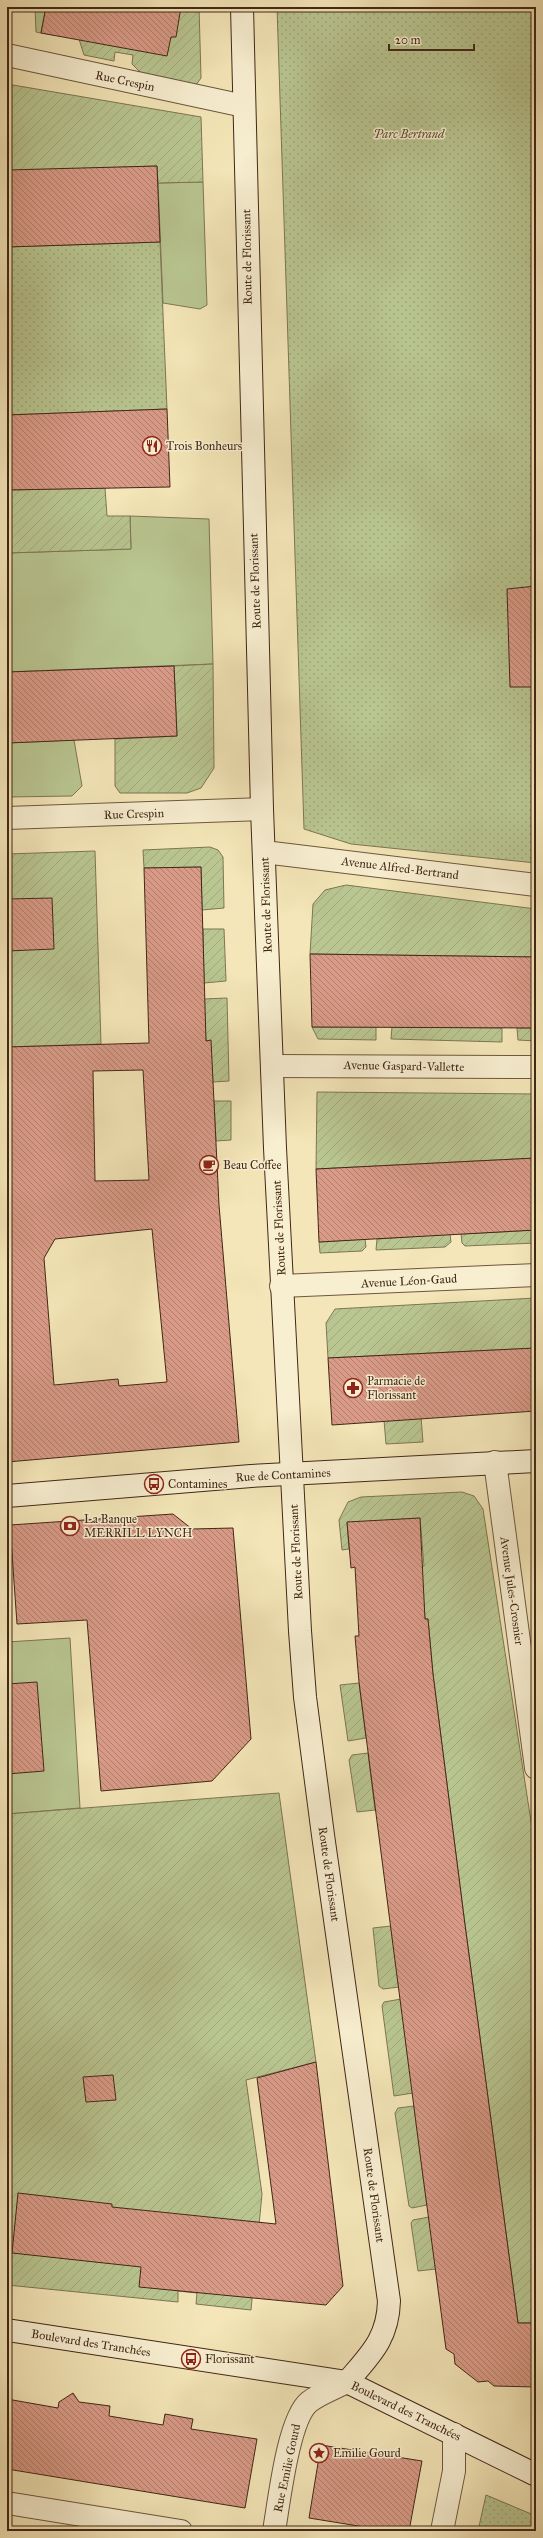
<svg xmlns="http://www.w3.org/2000/svg" width="543" height="2538" font-family="'IM FELL Great Primer',serif">
<style>
.grass{fill:#b9c691;stroke:#7d7654}
.park{fill:url(#park-dots);stroke:#7d7654}
.garden{fill:url(#garden-furrows);stroke:#7d7654}
.building{fill:url(#building-back-hatch);stroke:#412717;fill-rule:evenodd}
.lines{fill:none;stroke-linecap:round;stroke-linejoin:round}
.minor-casing{stroke:#6e573f;stroke-width:24}
.secondary-casing{stroke:#412717;stroke-width:24}
.minor{stroke:#f8efd1;stroke-width:22}
.secondary{stroke:#f8efd1;stroke-width:22}
.labels{text-anchor:middle;stroke-width:3;stroke-linejoin:round;paint-order:stroke}
.street-label{font-size:12px;fill:#412717;stroke:#f8efd1}
.park-label{font-size:12px;font-style:italic;fill:#5f4f36;stroke:#f8efd1}
.poi-label{font-size:12px;fill:#412717;stroke:#f8efd1;text-anchor:start}
</style>
<defs>
<pattern id="park-dots" width="8" height="8" patternUnits="userSpaceOnUse"><rect width="8" height="8" fill="#b9c691"/><path d="M2 2h.1M6 6h.1" fill="none" stroke="#a0aa7c" stroke-width="1.8" stroke-linecap="round"/></pattern>
<pattern id="garden-furrows" width="10" height="10" patternUnits="userSpaceOnUse"><rect width="10" height="10" fill="#b9c691"/><path d="M-1 1l2-2M0 10L10 0M9 11l2-2" fill="none" stroke="#a0aa7c"/></pattern>
<pattern id="building-back-hatch" width="6" height="6" patternUnits="userSpaceOnUse"><rect width="6" height="6" fill="#d99b88"/><path d="M-1 5l2 2M0 0l6 6M5-1l2 2" fill="none" stroke="#b27e6e"/></pattern>
</defs>
<rect width="100%" height="100%" fill="#f4e6b8"/>
<filter id="stains"><feTurbulence type="fractalNoise" baseFrequency=".005" numOctaves="4"/><feColorMatrix values="0 0 0 0 .2 0 0 0 0 .09 0 0 0 0 .02 0 0 0 .5 -.17"/></filter>
<radialGradient id="worn" r=".72"><stop offset=".6" stop-color="#630" stop-opacity="0"/><stop offset="1" stop-color="#630" stop-opacity=".3"/></radialGradient>
<g class="grass">
<path d="M35 7H46L41 33 36 32Z"/>
<path d="M203 182 207 305 200 309 163 303 158 183Z"/>
<path d="M130 516 209 519 213 664 7 672V553L131 549Z"/>
<path d="M74 740 82 786 72 796 7 797V743Z"/>
<path d="M70 1638 80 1808 7 1814V1642Z"/>
</g>
<g class="park">
<path d="M277 7H536V863L351 844 304 829Z"/>
<path d="M160 242 167 409 7 415V247Z"/>
<path d="M486 2495 536 2516V2531H478Z"/>
</g>
<g class="garden">
<path d="M46 7H199L201 78 196 85 140 72 132 64 133 55 115 52 114 61 84 55 79 39 41 33Z"/>
<path d="M7 84 201 117 203 182 158 183 157 166 7 171Z"/>
<path d="M105 488 107 516H130L131 549 7 553V490Z"/>
<path d="M213 664 214 768 201 788 187 793H120L115 786V739L177 736 174 666Z"/>
<path d="M210 847 218 850 223 857 224 908 202 910 201 867 144 868 143 850Z"/>
<path d="M95 851 101 1044 7 1047V854Z"/>
<path d="M346 885 536 909V957L310 954 313 904 325 890Z"/>
<path d="M203 929H224L226 981 204 983Z"/>
<path d="M227 998 229 1081 213 1082 210 1041H206L204 999Z"/>
<path d="M312 1027H376V1040L318 1039Z"/>
<path d="M392 1027 502 1028V1042L391 1039Z"/>
<path d="M517 1028H536V1041L518 1040Z"/>
<path d="M317 1092 536 1094V1158L316 1169Z"/>
<path d="M214 1101H231V1140L216 1141Z"/>
<path d="M536 1230V1243L465 1246 462 1243 461 1234Z"/>
<path d="M450 1234 451 1242 445 1247 376 1250 377 1239Z"/>
<path d="M365 1239 366 1247 362 1251 320 1253 319 1242Z"/>
<path d="M536 1298V1348L328 1358 326 1323 335 1309Z"/>
<path d="M421 1417 423 1442 386 1444 384 1420Z"/>
<path d="M462 1492 474 1496 483 1509 536 1854V2323H518L464 1917 433 1674 428 1619H425L421 1567 424 1566 420 1518 347 1523 349 1549 342 1550 339 1520 348 1502 361 1497Z"/>
<path d="M359 1683 366 1738 348 1741 340 1685Z"/>
<path d="M368 1753 375 1810 357 1812 349 1760 352 1755Z"/>
<path d="M279 1793 316 2062 246 2080 262 2194 251 2310 196 2304 197 2293 178 2291V2302L7 2285V1814Z"/>
<path d="M391 1926 399 1987 383 1989 379 1986 373 1928Z"/>
<path d="M401 1999 413 2093 394 2096 382 2006 384 2002Z"/>
<path d="M414 2106 427 2205 412 2208 409 2206 395 2113 398 2108Z"/>
<path d="M429 2217 436 2269 418 2271 411 2223 413 2220Z"/>
</g>
<g class="building">
<path d="M46 7 84 11 85 7H181L176 37H171L167 56 41 33Z"/>
<path d="M157 166 160 242 7 247V170Z"/>
<path d="M167 409 170 487 7 490V415Z"/>
<path d="M536 586V687H510L507 589Z"/>
<path d="M174 666 177 736 7 743V672Z"/>
<path d="M201 867 206 1041 211 1040 219 1205 239 1442 7 1462V1047L149 1043 144 868ZM143 1070 149 1180 95 1181 93 1071ZM152 1229 167 1382 119 1386 118 1379 54 1385 44 1258 55 1239Z"/>
<path d="M52 898 54 949 7 951V899Z"/>
<path d="M310 954 536 957V1028L312 1027Z"/>
<path d="M536 1158V1230L319 1242 316 1169Z"/>
<path d="M536 1348V1411L332 1425 328 1358Z"/>
<path d="M173 1514 192 1529 233 1528 251 1739 212 1781 101 1791 87 1620 17 1624 10 1525Z"/>
<path d="M420 1518 425 1619H428L433 1674 464 1917 518 2323H536V2387L494 2386 488 2381 478 2382 455 2364 454 2354 446 2349 420 2154 359 1682 355 1636H359L355 1567 351 1568 347 1522Z"/>
<path d="M37 1682 44 1771 7 1774V1684Z"/>
<path d="M316 2062 343 2286 326 2305 139 2287 141 2267 12 2253 18 2193 112 2204V2207L276 2224 257 2078Z"/>
<path d="M113 2075 116 2100 86 2102 83 2077Z"/>
<path d="M73 2393 79 2402 110 2406 109 2416 163 2425 165 2414 193 2419 191 2429 257 2439 245 2508 7 2469V2399L58 2408 59 2402Z"/>
<path d="M321 2445 422 2461 409 2531H389L309 2518Z"/>
</g>
<g class="lines">
<g class="minor-casing">
<g id="minor">
<path d="M7 55 244 106"/>
<path d="M7 818 262 809"/>
<path d="M264 852 536 885"/>
<path d="M272 1066 536 1067"/>
<path d="M281 1286 536 1275"/>
<path d="M495 1462 536 1768"/>
<path d="M7 2503 181 2531"/>
<path d="M274 2531C279 2503 288 2419 309 2402 319 2394 335 2388 347 2382"/>
<path d="M442 2531 454 2471V2434"/>
</g>
</g>
<g class="secondary-casing">
<g id="secondary">
<path d="M242 7 262 809 275 1148 300 1631 305 1697 323 1835 389 2301C388 2339 370 2355 347 2382"/>
<path d="M7 1496 251 1476 536 1461"/>
<path d="M7 2330 347 2382 536 2475"/>
</g>
</g>
<use href="#minor" class="minor"/>
<use href="#secondary" class="secondary"/>
</g>
<defs>
<g id="restaurant-ring" transform="scale(1)"><circle r="9.5" fill="#f8efd1" stroke="#8f2418" stroke-width="1.5"/><path d="M-5-6h1v4h1v-4h1v4h1v-4h1v5L-1.5 .5V6h-2V.5L-5-1ZM5-6V6H3V1.5H1.5Q1.5-4 5-6Z" fill="#8f2418"/></g>
<g id="cafe-ring" transform="scale(1)"><circle r="9.5" fill="#f8efd1" stroke="#8f2418" stroke-width="1.5"/><path d="M-5.5-4.5H6V0H3Q3 3.5 0 3.5H-2.5Q-5.5 3.5-5.5 0ZM3-3.2v2h1.7v-2ZM-6 4.5H4V6H-6Z" fill="#8f2418"/></g>
<g id="pharmacy-ring" transform="scale(1)"><circle r="9.5" fill="#f8efd1" stroke="#8f2418" stroke-width="1.5"/><path d="M-2-6h4v4h4v4h-4v4h-4v-4h-4v-4h4Z" fill="#8f2418"/></g>
<g id="bus-ring" transform="scale(1)"><circle r="9.5" fill="#f8efd1" stroke="#8f2418" stroke-width="1.5"/><path d="M-5-6H5V4H4V6H2V4H-2V6H-4V4H-5ZM-3.5-4V0h7V-4ZM-3.5 1.2v1.5H-2V1.2ZM2 1.2v1.5H3.5V1.2Z" fill="#8f2418"/></g>
<g id="bank-ring" transform="scale(1)"><circle r="9.5" fill="#f8efd1" stroke="#8f2418" stroke-width="1.5"/><path d="M-6-4H6V4H-6ZM0-2.3a2.3 2.3 0 1 0 0 4.6a2.3 2.3 0 1 0 0-4.6Z" fill="#8f2418"/></g>
<g id="sight-ring" transform="scale(1)"><circle r="9.5" fill="#f8efd1" stroke="#8f2418" stroke-width="1.5"/><path d="M0-6L1.8-2.2L6-1.7L2.9 1.2L3.7 5.4L0 3.3L-3.7 5.4L-2.9 1.2L-6-1.7L-1.8-2.2Z" fill="#8f2418"/></g>
</defs>
<g fill-rule="evenodd">
<use href="#restaurant-ring" x="152" y="446"/>
<use href="#cafe-ring" x="209" y="1165"/>
<use href="#pharmacy-ring" x="353" y="1388"/>
<use href="#bus-ring" x="154" y="1484"/>
<use href="#bank-ring" x="70" y="1526"/>
<use href="#bus-ring" x="191" y="2359"/>
<use href="#sight-ring" x="319" y="2453"/>
</g>
<g class="labels">
<g class="street-label">
<text transform="translate(125 81) rotate(12)" y="4">Rue Crespin</text>
<text transform="translate(247 257) rotate(-91)" y="4">Route de Florissant</text>
<text transform="translate(255 581) rotate(-92)" y="4">Route de Florissant</text>
<text transform="translate(134 814) rotate(-2)" y="4">Rue Crespin</text>
<text transform="translate(400 868) rotate(7)" y="4">Avenue Alfred-Bertrand</text>
<text transform="translate(266 905) rotate(-92)" y="4">Route de Florissant</text>
<text transform="translate(404 1066) rotate(1)" y="4">Avenue Gaspard-Vallette</text>
<text transform="translate(279 1228) rotate(-93)" y="4">Route de Florissant</text>
<text transform="translate(409 1281) rotate(-3)" y="4">Avenue Léon-Gaud</text>
<text transform="translate(283 1475) rotate(-3)" y="4">Rue de Contamines</text>
<text transform="translate(296 1552) rotate(-93)" y="4">Route de Florissant</text>
<text transform="translate(512 1591) rotate(82)" y="4">Avenue Jules-Crosnier</text>
<text transform="translate(329 1874) rotate(82)" y="4">Route de Florissant</text>
<text transform="translate(374 2195) rotate(82)" y="4">Route de Florissant</text>
<text transform="translate(91 2343) rotate(9)" y="4">Boulevard des Tranchées</text>
<text transform="translate(406 2411) rotate(26)" y="4">Boulevard des Tranchées</text>
<text transform="translate(287 2468) rotate(-78)" y="4">Rue Emilie Gourd</text>
</g>
<g class="park-label">
<text x="409" y="138">Parc Bertrand</text>
</g>
<g class="poi-label">
<text x="166" y="450">Trois Bonheurs</text>
<text x="223" y="1169">Beau Coffee</text>
<text x="367" y="1385">Parmacie de<tspan x="367" dy="14">Florissant</tspan></text>
<text x="168" y="1488">Contamines</text>
<text x="84" y="1523">La Banque<tspan x="84" dy="14">MERRILL LYNCH</tspan></text>
<text x="205" y="2363">Florissant</text>
<text x="333" y="2457">Emilie Gourd</text>
</g>
</g>
<rect width="543" height="2538" fill="none" stroke="#f4e6b8" stroke-width="24"/>
<rect x="8" y="8" width="527" height="2522" fill="none" stroke="#412717" stroke-width="2"/>
<rect x="12" y="12" width="519" height="2514" fill="none" stroke="#412717"/>
<path d="M389 44v6h85v-6" fill="none" stroke="#412717" stroke-width="2"/>
<text x="395" y="44" font-size="12" fill="#412717" stroke="#f8efd1" stroke-width="3" paint-order="stroke">20 m</text>
<rect width="100%" height="100%" filter="url(#stains)"/>
<rect width="100%" height="100%" fill="url(#worn)"/>
</svg>
